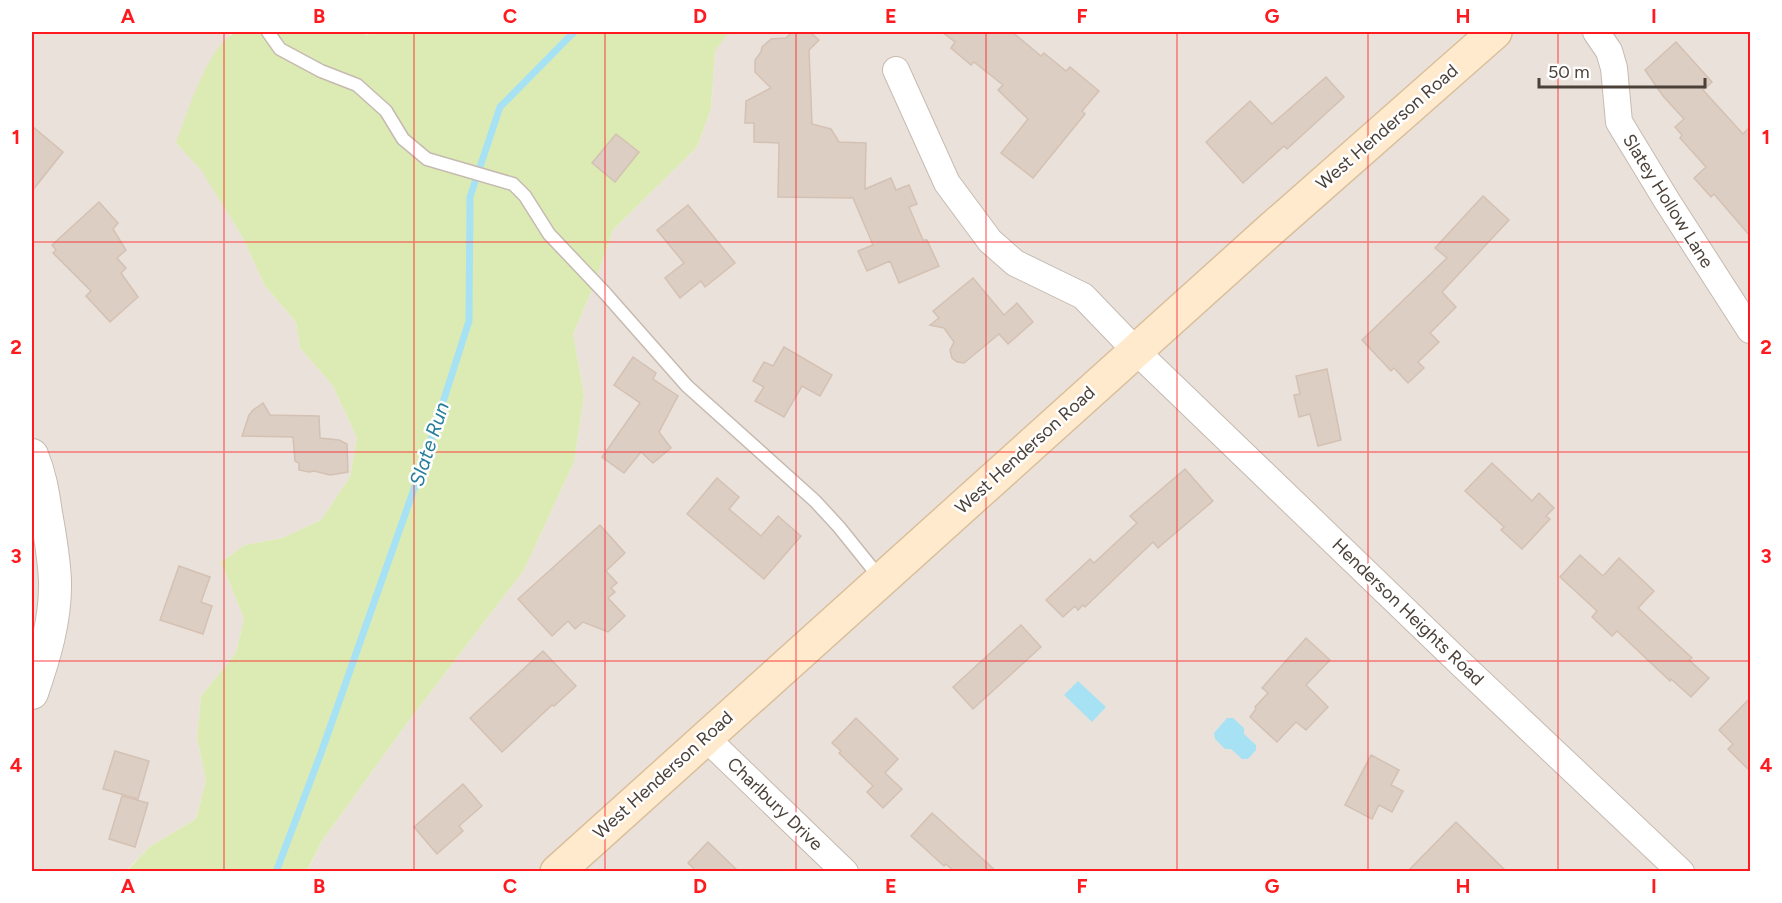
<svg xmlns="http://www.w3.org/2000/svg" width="1782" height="903" font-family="Figtree,sans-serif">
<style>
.residential{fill:#eae2da}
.green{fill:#dcebb4}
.water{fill:#a7e2f4}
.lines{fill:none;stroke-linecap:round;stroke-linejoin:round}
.stream{stroke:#a7e2f4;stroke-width:7}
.building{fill:#dccec3;stroke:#d4c1b3;stroke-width:1.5}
.service-casing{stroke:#c6bab0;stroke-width:15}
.minor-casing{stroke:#c6bab0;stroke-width:28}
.tertiary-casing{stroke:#c6bab0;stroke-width:34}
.secondary-casing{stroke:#dabf9c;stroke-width:36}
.service{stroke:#fff;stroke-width:12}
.minor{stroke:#fff;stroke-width:26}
.tertiary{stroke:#fff;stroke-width:32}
.secondary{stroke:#ffeacd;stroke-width:33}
.grid{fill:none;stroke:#ff1a1f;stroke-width:1.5;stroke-opacity:0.55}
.labels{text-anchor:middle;stroke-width:5;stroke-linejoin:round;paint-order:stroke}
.street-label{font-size:18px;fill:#4b4139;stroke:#fff}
.water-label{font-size:20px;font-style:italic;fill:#277e9b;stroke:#fff}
.neatline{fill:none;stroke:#ff1a1f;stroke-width:2}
.grid-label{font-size:20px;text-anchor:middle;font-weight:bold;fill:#ff1a1f}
</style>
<rect width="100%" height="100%" fill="#f6f1ec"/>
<g class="residential">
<path d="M32 32H238L230 34 176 143 201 169 243 238 265 286 296 322 300 348 333 386 357 438 350 477 321 520 282 538 245 545 221 562 244 619 236 653 201 696 197 738 206 780 196 819 149 847 126 871H32Z"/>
<path d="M729 32H1750V871L307 872 322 841 407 723 524 570 574 462 584 395 573 334 593 288 613 230 697 147 711 109 715 50Z"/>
</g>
<path class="green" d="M238 32H357L367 35 375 32H729L715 51 711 109 697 147 613 230 593 288 573 334 584 395 574 462 524 570 407 723 322 841 307 871 126 872 149 847 196 819 206 780 197 738 201 696 236 653 244 619 221 562 245 545 282 538 321 520 350 477 357 438 333 386 300 348 296 322 265 286 243 238 201 170 176 143C186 117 210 38 238 32Z"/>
<g class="water">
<path d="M1078 681 1106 707 1092 722 1064 695Z"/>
<path d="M1227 718H1233L1244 728V734L1256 745V750L1248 759H1242L1231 749H1225L1215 739 1214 733Z"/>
</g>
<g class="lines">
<path class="stream" d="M276 872 321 753 427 452 469 321 470 197 500 107 574 32"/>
</g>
<g class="building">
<path d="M792 32H810L819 40 809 50 812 124 831 129 839 142 866 143 865 189 891 178 896 190 909 185 917 204 909 207 923 240H927L939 266 899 283 890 261 867 271 858 251 873 245 853 198 778 197 779 143 754 142V123H745L746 101 771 88 755 72V60L761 52 762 47 771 39 786 38Z"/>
<path d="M942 32H1012L1041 56 1044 53 1066 71 1070 67 1099 91 1082 111 1085 114 1033 178 1001 153 1028 119 998 90 1003 85 974 62 971 65 951 48 955 42Z"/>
<path d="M1676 42 1712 82 1703 90 1743 134 1750 127V236L1714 194 1711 197 1694 178 1706 167 1680 138 1682 135 1675 127 1684 119 1663 96 1645 70Z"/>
<path d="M1326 77 1344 97 1287 149 1284 146 1243 183 1206 142 1250 101 1272 124Z"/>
<path d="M32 126 63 152 32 191Z"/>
<path d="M616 134 639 152 615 182 592 163Z"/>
<path d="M1483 196 1509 220 1442 292 1456 307 1430 333 1439 342 1418 362 1424 368 1408 383 1394 368 1391 371 1362 340 1447 258 1435 248Z"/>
<path d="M99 202 118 223 113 229 126 250 117 258 126 268 121 273 138 297 110 322 86 296 91 291 53 253 56 250 52 245Z"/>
<path d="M688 205 735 263 705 287 701 281 680 298 665 278 684 263 657 230Z"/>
<path d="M973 278 1004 315 1017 303 1033 322 1008 344 999 334 964 363 957 362 952 358 950 350 954 342 944 328 930 325 939 318 933 311Z"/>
<path d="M784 347 832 375 820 396 802 386 784 417 755 401 764 387 753 381 764 362 773 366Z"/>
<path d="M633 357 656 373 653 379 678 396 659 432 671 448 653 463 641 452 624 473 602 457 640 403 614 385Z"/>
<path d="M1327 369 1341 440 1318 446 1310 414 1299 417 1294 395 1300 394 1296 376Z"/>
<path d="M263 403 270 415 319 416 320 438 339 440 347 444 348 472 330 475 314 471 309 472 299 470V463L295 461 293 437 242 436 249 415 253 410Z"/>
<path d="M1492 463 1532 501 1539 493 1554 508 1546 516 1550 519 1522 549 1501 530 1504 527 1465 491Z"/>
<path d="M1185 469 1213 501 1158 548 1153 542 1085 607 1083 605 1078 610 1075 606 1063 617 1046 600 1090 559 1094 563 1137 523 1130 516Z"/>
<path d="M717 478 739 497 729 509 761 536 778 516 801 536 764 579 687 514Z"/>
<path d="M600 525 625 553 606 571 617 583 611 588 615 592 608 598 625 616 608 632 583 622 575 629 568 621 552 636 518 599Z"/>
<path d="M1580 555 1603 576 1619 558 1654 591 1638 608 1692 658 1689 660 1709 678 1691 697 1671 679 1670 681 1617 631 1612 636 1592 617 1597 611 1560 577Z"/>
<path d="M179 566 210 577 201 602 212 606 203 634 160 620Z"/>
<path d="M1021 625 1041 647 973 709 953 687Z"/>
<path d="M1306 638 1330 660 1306 685 1328 707 1306 730 1296 722 1277 742 1250 717 1256 709 1255 707 1268 693 1262 688Z"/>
<path d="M543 651 576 686 554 706 552 705 502 752 470 718Z"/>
<path d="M1750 698V771L1728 749 1733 744 1719 730Z"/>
<path d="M856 718 898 759 885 773 902 789 883 808 867 792 873 786 839 753 841 751 832 743Z"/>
<path d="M115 751 149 761 138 799 103 789Z"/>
<path d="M1371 755 1399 770 1391 785 1403 791 1392 812 1379 805 1372 819 1345 805Z"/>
<path d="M463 784 482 806 459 826 463 831 437 854 414 827Z"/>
<path d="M122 796 148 803 135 847 109 839Z"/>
<path d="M932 813 997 872H955L946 864 944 866 911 836Z"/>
<path d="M1456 822 1507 872H1407Z"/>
<path d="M708 842 739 872H697L688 863Z"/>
</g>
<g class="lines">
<g class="service-casing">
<path id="service" d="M268 32 280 49 321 71 357 85 386 111 403 139 427 159 513 184 525 196 549 234 605 293 687 386 815 501 839 527 880 578"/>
</g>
<g class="minor-casing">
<g id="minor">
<path d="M1596 32 1609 51 1614 68 1619 122 1667 201 1750 330"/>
<path d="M896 70 947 183 990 241 1015 263 1083 296 1136 351 1460 663 1681 872"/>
<path d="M705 737 845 872"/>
</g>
</g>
<g class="tertiary-casing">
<path id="tertiary" d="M32 455C40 474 43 492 46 513 50 535 54 558 55 581 56 620 44 658 32 693"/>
</g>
<g class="secondary-casing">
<path id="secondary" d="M557 872 1269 231 1495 32"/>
</g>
<use href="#service" class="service"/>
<use href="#minor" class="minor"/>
<use href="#tertiary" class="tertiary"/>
<use href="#secondary" class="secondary"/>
</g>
<path class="grid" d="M224 32V872M414 32V872M605 32V872M796 32V872M986 32V872M1177 32V872M1368 32V872M1558 32V872M32 242H1750M32 452H1750M32 661H1750"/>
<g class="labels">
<g class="street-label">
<text transform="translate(1387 127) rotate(-41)" y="6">West Henderson Road</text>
<text transform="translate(1668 201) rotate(58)" y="6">Slatey Hollow Lane</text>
<text transform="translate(1025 450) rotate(-42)" y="6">West Henderson Road</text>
<text transform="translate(1408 612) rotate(44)" y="6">Henderson Heights Road</text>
<text transform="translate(663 775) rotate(-42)" y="6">West Henderson Road</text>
<text transform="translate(775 804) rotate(44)" y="6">Charlbury Drive</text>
</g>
<g class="water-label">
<text transform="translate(429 444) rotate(-72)" y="7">Slate Run</text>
</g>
</g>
<rect width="1782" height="903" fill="none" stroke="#ffffff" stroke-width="66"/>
<path d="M1539 78v9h166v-9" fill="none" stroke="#4b4139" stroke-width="3"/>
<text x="1548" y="78" font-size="18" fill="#4b4139" stroke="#ffffff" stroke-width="4.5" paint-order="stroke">50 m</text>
<rect x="33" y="33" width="1716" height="837" class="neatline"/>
<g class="grid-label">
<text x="128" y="23">A</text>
<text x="319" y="23">B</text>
<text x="510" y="23">C</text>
<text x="700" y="23">D</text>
<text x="891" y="23">E</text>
<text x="1082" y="23">F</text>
<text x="1272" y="23">G</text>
<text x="1463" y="23">H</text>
<text x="1654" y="23">I</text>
<text x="16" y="144">1</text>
<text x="1766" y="144">1</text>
<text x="16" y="354">2</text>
<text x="1766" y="354">2</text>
<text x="16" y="563">3</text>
<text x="1766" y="563">3</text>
<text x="16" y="772">4</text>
<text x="1766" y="772">4</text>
<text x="128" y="893">A</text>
<text x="319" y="893">B</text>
<text x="510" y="893">C</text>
<text x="700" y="893">D</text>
<text x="891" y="893">E</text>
<text x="1082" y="893">F</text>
<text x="1272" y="893">G</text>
<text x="1463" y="893">H</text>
<text x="1654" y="893">I</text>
</g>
</svg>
